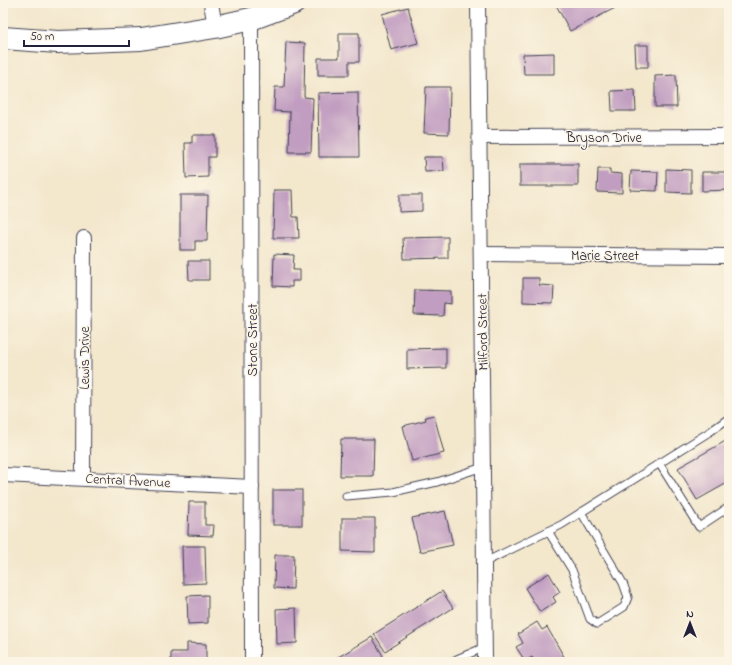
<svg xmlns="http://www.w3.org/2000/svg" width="732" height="665" font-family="'Indie Flower',sans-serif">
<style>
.building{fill:#c19dc1}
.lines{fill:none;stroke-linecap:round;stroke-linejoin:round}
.service-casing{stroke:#414051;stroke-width:9}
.minor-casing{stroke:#414051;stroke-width:16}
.primary-casing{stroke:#414051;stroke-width:24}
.service{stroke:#fff;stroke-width:7}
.minor{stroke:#fff;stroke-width:14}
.primary{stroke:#fff;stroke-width:22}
.labels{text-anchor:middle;stroke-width:3;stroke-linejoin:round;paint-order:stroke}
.street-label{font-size:14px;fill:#22223b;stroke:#fcf5e5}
</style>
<rect width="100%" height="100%" fill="#fcf5e5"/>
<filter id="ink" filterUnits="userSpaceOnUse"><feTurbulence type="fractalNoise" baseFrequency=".025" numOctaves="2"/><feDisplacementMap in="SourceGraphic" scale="8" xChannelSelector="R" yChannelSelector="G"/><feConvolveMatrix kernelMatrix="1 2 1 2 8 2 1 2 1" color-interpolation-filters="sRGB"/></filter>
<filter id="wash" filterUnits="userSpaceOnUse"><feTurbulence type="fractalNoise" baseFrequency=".012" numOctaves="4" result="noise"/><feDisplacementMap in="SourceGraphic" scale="16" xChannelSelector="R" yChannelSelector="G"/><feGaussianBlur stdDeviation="0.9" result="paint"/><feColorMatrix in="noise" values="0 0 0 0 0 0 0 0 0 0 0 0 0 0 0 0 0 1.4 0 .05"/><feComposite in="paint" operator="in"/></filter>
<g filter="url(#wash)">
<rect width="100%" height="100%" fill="#f3e7cc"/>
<g id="blocks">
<g class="building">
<path d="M555 3H621V5L570 31Z"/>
<path d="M408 7 418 43 391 50 382 14Z"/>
<path d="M339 33H359V62H349V75H318V58H339Z"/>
<path d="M286 42 305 43 304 97 313 98 311 152H289L290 112 274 111 275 87H284Z"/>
<path d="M635 45H648V67H636Z"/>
<path d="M554 53V74H524L523 54Z"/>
<path d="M676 75 677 107H655V76Z"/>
<path d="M426 87H450L449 134 424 133Z"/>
<path d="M635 90 636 111H612L611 91Z"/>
<path d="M358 92 359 157H319L318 93Z"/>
<path d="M192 135H215V157H208V177L186 178 185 143H192Z"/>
<path d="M424 157H443L444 171 425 172Z"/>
<rect x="520" y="164" width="58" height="22"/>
<path d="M598 169H610V173L622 174V193L597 192Z"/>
<path d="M666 169 691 170V193L666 192Z"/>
<path d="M631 171 658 172 657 191 630 190Z"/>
<path d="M702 172H729V190L702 191Z"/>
<path d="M274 190H292L293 217H298L299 238H273Z"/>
<path d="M180 195H208L207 241H195V250H180Z"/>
<path d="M399 195H422V211L399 212Z"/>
<path d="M448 237V258L404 259 403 238Z"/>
<path d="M274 254 294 255 293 270H300V281H292V287L273 286Z"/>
<path d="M188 261H209V280H189Z"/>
<path d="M523 278H539V285L554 286 553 303 523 302Z"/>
<path d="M415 290 451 291V304L444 303 443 316 414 315Z"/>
<path d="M446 348V368L407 369V349Z"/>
<path d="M434 415 444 453 412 461 403 426 426 420 425 417Z"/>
<path d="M341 439H374L373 476H340Z"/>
<path d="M729 439V482L697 500 678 468Z"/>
<rect x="273" y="490" width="29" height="35"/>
<path d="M189 502H205V525H214L213 536 188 535Z"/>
<path d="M445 511 453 545 420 552 412 518Z"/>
<path d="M342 518H375V552L342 551Z"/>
<path d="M182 546H205L206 583 183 584Z"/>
<path d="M275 555H294L293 589 274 588Z"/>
<path d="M549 573 560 592 553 597 556 602 540 612 525 588Z"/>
<path d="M442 591 453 608 385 651 374 634Z"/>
<path d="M208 595V623L188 624 187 596Z"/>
<path d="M296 608 297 643 277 644 276 609Z"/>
<path d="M537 622 542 630 547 627 567 662H536L532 657 525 661 516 647 523 643 518 634Z"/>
<path d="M372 637 383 656 372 662H330Z"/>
<path d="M187 643 206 644V662H171V652H187Z"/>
</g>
</g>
</g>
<g filter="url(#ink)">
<use href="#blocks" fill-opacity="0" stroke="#414051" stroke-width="1"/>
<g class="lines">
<g class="service-casing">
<g id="service">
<path d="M659 463 699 527 729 507"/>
<path d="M346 496 393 492 437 482 483 467"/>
<path d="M548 531 572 570 590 619 597 624 624 607 628 597 623 583 581 512"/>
<path d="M485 562 561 525 711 431 729 418"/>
<path d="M450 662 485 647"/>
</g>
</g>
<g class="minor-casing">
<g id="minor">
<path d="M211 3 215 27"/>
<path d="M478 3 485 662"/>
<path d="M251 19 252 662"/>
<path d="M480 137 729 136"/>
<path d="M481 254 729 256"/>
<path d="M3 475 252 487"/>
<path d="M83 478 84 238"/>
</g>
</g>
<g class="primary-casing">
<path id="primary" d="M3 38 58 42 141 39 215 27 251 19 294 3"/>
</g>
<use href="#service" class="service"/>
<use href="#minor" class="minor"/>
<use href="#primary" class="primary"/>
</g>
</g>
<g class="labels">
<g class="street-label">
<text x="604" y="142">Bryson Drive</text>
<text x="605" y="260">Marie Street</text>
<text transform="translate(482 332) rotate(-91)" y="5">Milford Street</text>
<text transform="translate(252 340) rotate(-90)" y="5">Stone Street</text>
<text transform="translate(84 358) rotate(-90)" y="5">Lewis Drive</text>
<text transform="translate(128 480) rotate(3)" y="5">Central Avenue</text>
</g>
</g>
<rect width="732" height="665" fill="none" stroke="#fcf5e5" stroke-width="16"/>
<g transform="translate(690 623)" stroke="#fcf5e5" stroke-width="3" paint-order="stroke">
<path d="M0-3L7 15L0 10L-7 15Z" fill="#22223b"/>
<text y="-6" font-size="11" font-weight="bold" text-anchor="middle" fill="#22223b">N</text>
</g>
<path d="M24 40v6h105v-6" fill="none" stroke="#22223b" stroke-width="2"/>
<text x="30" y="40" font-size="12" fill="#22223b" stroke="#fcf5e5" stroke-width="3" paint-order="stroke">50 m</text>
</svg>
